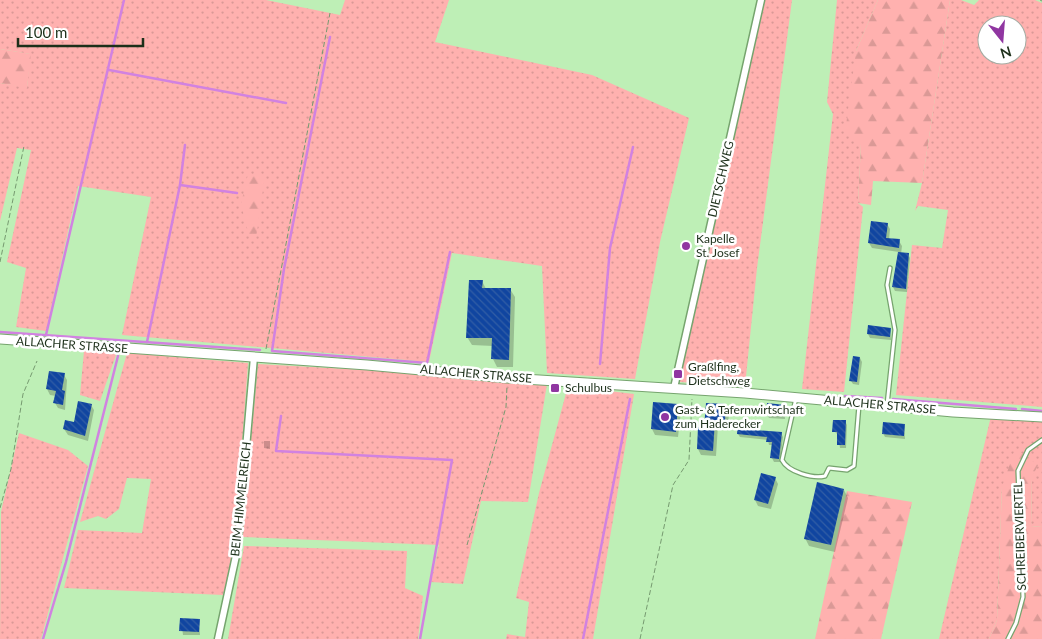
<svg xmlns="http://www.w3.org/2000/svg" width="1042" height="639" font-family="Lato,sans-serif">
<style>
.grass{fill:url(#grass-dots);fill-rule:evenodd}
.forest{fill:url(#forest-firs)}
.shadow{fill:#0003}
.lines{fill:none;stroke-linecap:round;stroke-linejoin:round}
.stream{stroke:#d182e1;stroke-width:2.5}
.building{fill:url(#building-back-hatch)}
.lane-casing{stroke:#76a46e;stroke-width:5.5}
.street-casing{stroke:#76a46e;stroke-width:9}
.secondary-casing{stroke:#76a46e;stroke-width:11}
.path{stroke:#769a70;stroke-width:1;stroke-dasharray:5 2.5;stroke-linecap:butt}
.lane{stroke:#fff;stroke-width:3}
.street{stroke:#fff;stroke-width:6}
.secondary{stroke:#fff;stroke-width:9}
.poi-dot{fill:#9036a1;stroke:#fff;stroke-width:2}
.labels{text-anchor:middle;stroke-width:5;stroke-linejoin:round;paint-order:stroke}
.street-label{font-size:12px;fill:#1d301a;stroke:#fff}
.poi-label{font-size:12px;fill:#1d301a;stroke:#fff;text-anchor:start}
</style>
<defs>
<pattern id="grass-dots" width="8" height="8" patternUnits="userSpaceOnUse" patternTransform="scale(1.25)"><rect width="8" height="8" fill="#ffb1af"/><path d="M2 2h.1M6 6h.1" fill="none" stroke="#da9996" stroke-width="1.8" stroke-linecap="round"/></pattern>
<pattern id="forest-firs" width="22" height="20" patternUnits="userSpaceOnUse" patternTransform="scale(1.25)"><rect width="22" height="20" fill="#ffb1af"/><path d="M5 1l3.5 6h-7zM16 11l3.5 6h-7z" fill="#da9996"/></pattern>
<pattern id="building-back-hatch" width="6" height="6" patternUnits="userSpaceOnUse" patternTransform="scale(1.25)"><rect width="6" height="6" fill="#1045a0"/><path d="M-1 5l2 2M0 0l6 6M5-1l2 2" fill="none" stroke="#325ea5"/></pattern>
</defs>
<rect width="100%" height="100%" fill="#beefb6"/>
<g class="grass">
<path d="M0 0H266L340 15 345 0H449L435 42 592 75 689 118 660 242 635 379 547 373 542 266 452 253 429 362 122 335 151 197 78 186 46 331 16 327 26 268 7 262 31 150 17 148 0 221V83L27 87 30 54 0 49Z"/>
<path d="M764 0H792L757 268 745 386 679 382Z"/>
<path d="M837 0H878L856 51 861 144 858 203 863 207 844 392 802 389 833 114 827 102Z"/>
<path d="M950 0H961L974 5 979 0H1035L1042 3V407L896 395 912 245 942 248 948 210 918 206 915 211 922 183ZM987 25H1017V55H987Z"/>
<path d="M84 351 117 352 100 401 80 395Z"/>
<path d="M127 353 248 363 234 552 223 595 64 588 78 530 142 533 151 479 127 478 119 509 106 519 98 516 80 522Z"/>
<path d="M258 364 507 378 547 384 528 502 481 501 463 584 431 582 439 545 242 537Z"/>
<path d="M568 386 634 394 593 639H506L507 634 525 637 529 602 516 598 539 493Z"/>
<path d="M991 416 1042 421V526L1031 527 1032 476 1002 487 997 620 989 639H939Z"/>
<path d="M19 433 68 450 88 466 41 639H0L1 512Z"/>
<path d="M244 546 407 551 405 588 423 596 418 639H228Z"/>
</g>
<g class="forest">
<path d="M878 0H950L922 183 873 181 871 205 858 203 861 144 845 133 856 51Z"/>
<path d="M0 49 31 54 27 88 0 83Z"/>
<path d="M248 174 265 175 256 238 249 236 241 204Z"/>
<path d="M1015 449 1038 465 1032 477 1031 527 1042 526V639H989L997 620 1002 487Z"/>
<path d="M847 491 912 502 881 639H815Z"/>
</g>
<g class="shadow">
<path d="M887 224 890 229 889 240 899 241 902 246 901 254H908L910 258 907 292 895 291 893 287 899 252 872 248 869 243Z"/>
<path d="M482 281 486 289H510L515 297 513 367H497L493 359V346L472 345 467 337Z"/>
<path d="M890 329 891 340 870 338 868 334Z"/>
<path d="M860 358 862 362 859 385 853 384 851 381Z"/>
<path d="M64 375 67 380 65 410 58 408 55 403 56 396 50 395 47 389Z"/>
<path d="M91 405 94 410 88 441 68 435 64 429 75 424Z"/>
<path d="M677 406 681 411 678 437 655 435 652 429Z"/>
<path d="M726 406 729 411 728 426 718 425 716 456 701 455 698 449 699 429H705Z"/>
<path d="M784 406 785 419 769 418 767 414Z"/>
<path d="M845 421 847 425 846 448H840L838 435 834 431Z"/>
<path d="M755 426 757 431 781 433 783 437 780 462H774L772 458 773 445H769L768 440 740 437 738 434Z"/>
<path d="M904 426 905 439 885 437 883 433Z"/>
<path d="M264 441H270V449L264 448Z"/>
<path d="M775 478 778 484 771 509 758 506 755 500Z"/>
<path d="M844 490 848 498 835 552 809 546 805 538Z"/>
<path d="M181 619 199 620 200 635H183Z"/>
</g>
<g class="lines">
<g class="stream">
<path d="M330 37 284 269 272 351 427 363 450 252"/>
<path d="M109 70 286 103"/>
<path d="M180 185 237 193"/>
<path d="M0 332 260 350"/>
<path d="M46 335 124 0"/>
<path d="M147 342 180 185 185 145"/>
<path d="M600 364 610 248 633 147"/>
<path d="M845 396 882 398"/>
<path d="M893 399 1016 409"/>
<path d="M1022 409 1042 411"/>
<path d="M281 416 276 451 452 460 420 639"/>
<path d="M43 639 66 562 118 356"/>
<path d="M583 639 630 399"/>
</g>
</g>
<g class="building">
<path d="M871 221 888 223 886 238 900 239 899 248 868 243Z"/>
<path d="M898 252 909 253 906 289 892 287Z"/>
<path d="M469 280H483L482 288H511L509 360 491 359 492 338H466Z"/>
<path d="M868 325 891 328 890 337 867 334Z"/>
<path d="M853 356 860 357 857 382 849 381Z"/>
<path d="M49 371 65 373 62 390 65 391 63 405 53 403 56 391 46 389Z"/>
<path d="M78 401 92 404 85 436 63 429 65 420 74 422Z"/>
<path d="M653 402 678 404 676 432 651 429Z"/>
<path d="M706 403 726 404 725 421 715 420 713 451 697 449 698 427 704 428Z"/>
<path d="M767 403 785 405 784 416 766 415Z"/>
<path d="M833 420H846L845 445H837V432H832Z"/>
<path d="M883 422 905 424 904 436 882 434Z"/>
<path d="M738 423 756 425 755 430 782 432 779 459 770 458 772 442H766L767 437 737 434Z"/>
<path d="M761 473 776 477 768 504 754 500Z"/>
<path d="M817 482 844 489 831 545 804 539Z"/>
<path d="M180 618 200 619 199 632 179 631Z"/>
</g>
<g class="lines">
<g class="lane-casing">
<g id="lane">
<path d="M796 398 782 460C788 472 813 479 825 476L829 468 847 470 854 466 859 405"/>
<path d="M887 405 895 330 887 285 890 268"/>
<path d="M1008 639 1016 623 1023 597 1018 471 1028 450 1042 440"/>
</g>
</g>
<g class="street-casing">
<g id="street">
<path d="M674 388 761 0"/>
<path d="M218 639 237 551 254 357"/>
</g>
</g>
<g class="secondary-casing">
<path id="secondary" d="M0 339 367 365 507 378 745 393 953 412 1042 417"/>
</g>
<g class="path">
<path d="M1040 0 1042 1"/>
<path d="M0 262 24 146"/>
<path d="M266 349 330 13"/>
<path d="M0 508 11 469 23 394 37 361"/>
<path d="M467 545 506 407 507 386"/>
<path d="M640 639 673 485 689 460 692 399"/>
</g>
<use href="#lane" class="lane"/>
<use href="#street" class="street"/>
<use href="#secondary" class="secondary"/>
</g>
<g class="poi-dot">
<circle cx="686" cy="246" r="5"/>
<rect x="673" y="369" width="10" height="10" rx="2.5"/>
<rect x="550" y="383" width="10" height="10" rx="2.5"/>
<circle cx="665" cy="417" r="5"/>
</g>
<g class="labels">
<g class="street-label">
<text transform="translate(721 179) rotate(-77)" y="4">DIETSCHWEG</text>
<text transform="translate(72 345) rotate(4)" y="4">ALLACHER STRASSE</text>
<text transform="translate(476 374) rotate(5)" y="4">ALLACHER STRASSE</text>
<text transform="translate(880 405) rotate(5)" y="4">ALLACHER STRASSE</text>
<text transform="translate(241 499) rotate(-84)" y="4">BEIM HIMMELREICH</text>
<text transform="translate(1020 536) rotate(-92)" y="4">SCHREIBERVIERTEL</text>
</g>
<g class="poi-label">
<text x="696" y="243">Kapelle<tspan x="696" dy="14">St. Josef</tspan></text>
<text x="688" y="371">Graßlfing,<tspan x="688" dy="14">Dietschweg</tspan></text>
<text x="565" y="392">Schulbus</text>
<text x="675" y="414">Gast- &amp; Tafernwirtschaft<tspan x="675" dy="14">zum Haderecker</tspan></text>
</g>
</g>
<g transform="translate(1002 40) rotate(163)"><circle r="24" fill="#ffffff" stroke="#a5aca3"/>
<path d="M0-4L9 19L0 12L-9 19Z" fill="#9036a1"/>
<text y="-8" font-size="14" font-weight="bold" text-anchor="middle" fill="#1d301a">N</text>
</g>
<path d="M18 38v8h125v-8" fill="none" stroke="#1d301a" stroke-width="2.5"/>
<text x="25" y="38" font-size="15" fill="#1d301a" stroke="#ffffff" stroke-width="4" paint-order="stroke">100 m</text>
</svg>
